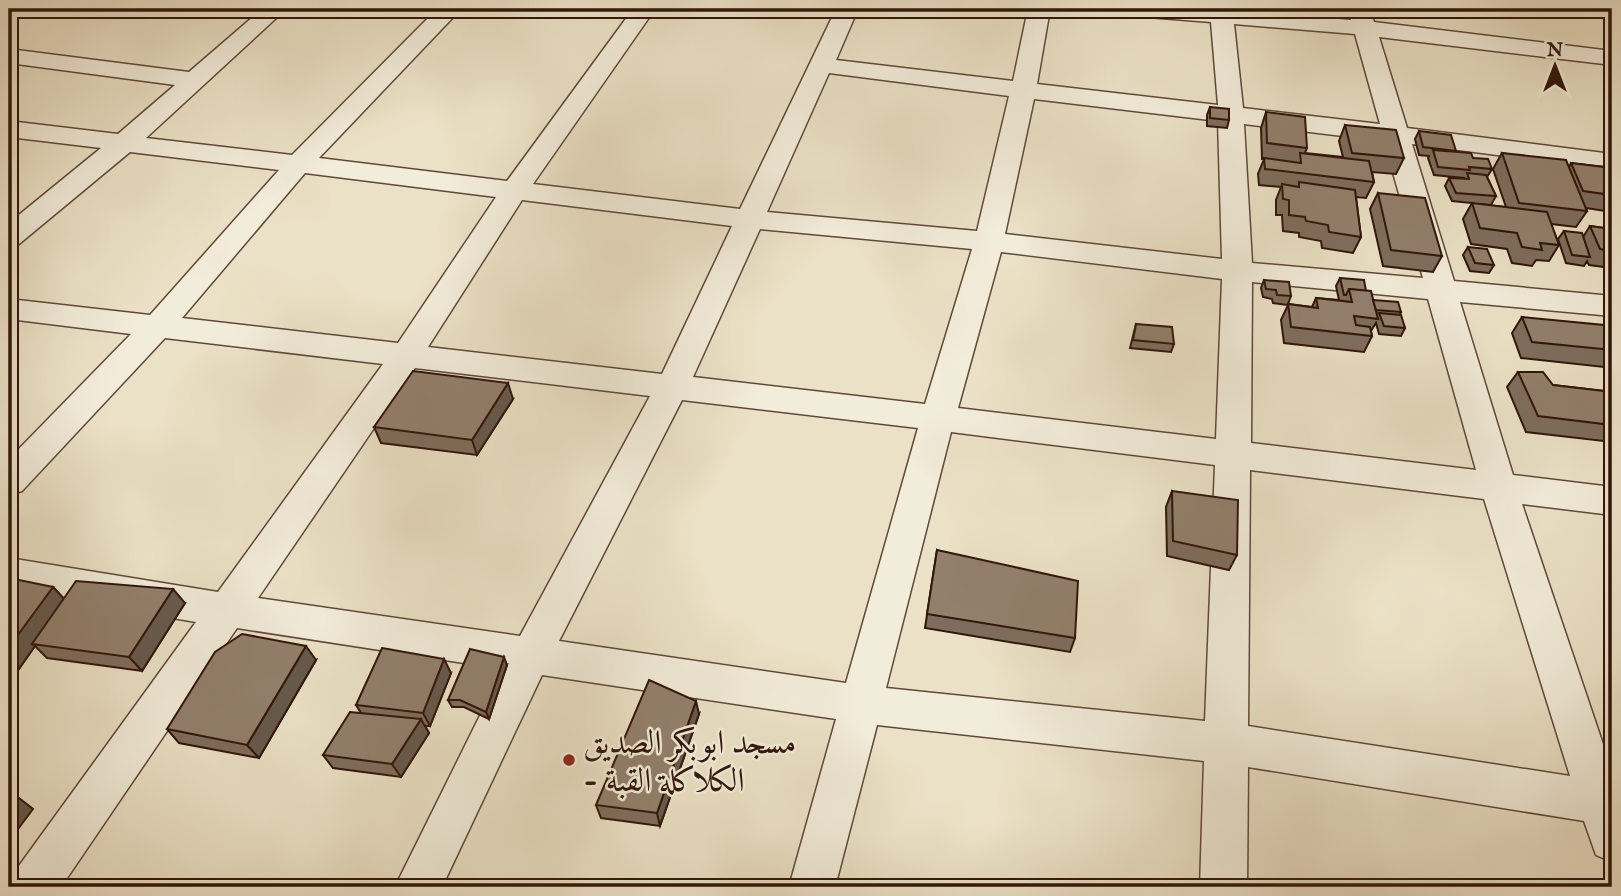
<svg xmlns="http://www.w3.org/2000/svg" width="1621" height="896" font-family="'IM FELL English',Amiri,serif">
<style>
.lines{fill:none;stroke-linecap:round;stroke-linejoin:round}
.street-casing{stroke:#60483a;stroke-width:3}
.street{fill:#f2ecda;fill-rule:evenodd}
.wall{fill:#7e6d5d;stroke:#31150b;stroke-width:2}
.shaded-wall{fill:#66594c;stroke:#31150b;stroke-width:2}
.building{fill:#927f6c;stroke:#31150b;stroke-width:2}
.poi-dot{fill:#8f2418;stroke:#f2ecda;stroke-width:2.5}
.labels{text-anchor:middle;stroke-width:5;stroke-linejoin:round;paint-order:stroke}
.near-poi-label{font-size:33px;fill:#31150b;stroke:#f2ecda;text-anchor:start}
</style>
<rect width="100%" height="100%" fill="#ebe1c6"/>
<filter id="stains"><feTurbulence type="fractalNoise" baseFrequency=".00286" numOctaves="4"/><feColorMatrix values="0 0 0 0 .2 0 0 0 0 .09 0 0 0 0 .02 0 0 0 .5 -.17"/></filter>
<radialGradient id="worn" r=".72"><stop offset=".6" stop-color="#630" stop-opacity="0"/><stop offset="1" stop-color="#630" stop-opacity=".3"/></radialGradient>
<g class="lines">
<g class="street-casing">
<path id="street" d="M262 9H286L146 138 292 155 437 9H461L319 158 507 181 633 9H655L533 184 740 209 836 9H858L836 60 1013 81 1028 9H1050L1037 84 1218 105 1211 22 1135 16 1127 14 1124 9H1215L1351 20 1348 9H1370L1374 22 1612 51V65L1379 37 1407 128 1612 154V170L1412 144 1454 281 1612 296V316L1460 302 1513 475 1612 487V515L1522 504 1612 771V862L1596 855 1584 821 1248 767 1247 887H1200L1204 761 877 725 835 887H789L836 719 542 675 442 887H395L503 669 237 628 61 887H10L16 870 196 622 9 590V558L218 592 383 364 165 338 22 491 9 495V459L131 334 9 319V299L150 315 279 170 130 152 19 244 9 247V223L101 148 9 137V121L118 134 175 85 9 63V49L189 72ZM1234 24 1355 34 1380 124 1243 108ZM829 73 1009 96 977 231 767 212ZM1034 99 1218 121 1222 259 1005 234ZM1244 124 1384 141 1423 278 1252 263ZM305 173 496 197 398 343 182 318ZM522 200 732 226 662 374 428 347ZM760 229 972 249 925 404 693 377ZM1001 252 1222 279 1216 439 958 408ZM1252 282 1428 299 1476 470 1251 443ZM415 368 650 396 520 636 258 598ZM682 400 918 428 846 683 559 641ZM951 432 1215 465 1205 721 886 688ZM1250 470 1484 499 1570 776 1248 726Z"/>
</g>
<use href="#street" class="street"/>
</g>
<g class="wall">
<path d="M1210 107 1229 120 1227 128 1207 126V115Z"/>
<path d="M1266 112 1307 148 1305 153 1343 157 1339 141 1345 125 1404 158 1396 174 1372 172 1374 182 1366 198 1356 197 1361 237 1353 253 1322 248 1321 241 1299 237V233L1283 231 1282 215H1276V200L1281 187 1259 185 1258 174 1264 159H1262L1261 128Z"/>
<path d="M1419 131 1456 151 1455 152 1473 158 1492 169 1487 177 1496 196 1491 205 1478 204 1506 207 1493 169 1502 153 1569 167 1571 163 1612 168V213V212L1586 208 1587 211 1576 227 1551 224 1559 245 1549 261 1536 260 1532 266 1512 263 1507 249 1471 244 1463 219 1472 203 1452 201 1445 186 1449 178 1464 179V178L1434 175 1428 158 1429 156 1419 155 1415 139Z"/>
<path d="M1378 193 1442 256 1433 272 1383 266 1370 209Z"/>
<path d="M1590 226 1611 229 1612 227V268L1589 265 1587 261 1584 266 1566 263 1558 239 1564 231 1583 237Z"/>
<path d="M1468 247 1494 265 1489 273 1470 271 1463 255Z"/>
<path d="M1340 278 1366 291 1373 300 1401 312 1400 315 1405 328 1401 336 1379 334 1376 323 1371 331 1372 336 1364 352 1284 343 1281 320 1288 305 1273 303 1272 299 1263 297 1261 288 1264 280 1291 296 1288 304 1312 307 1316 298 1339 300 1336 286Z"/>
<path d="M1522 317 1612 343V355L1604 367 1521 358 1512 333Z"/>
<path d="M1136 324 1174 344 1171 352 1130 348Z"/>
<path d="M1518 372 1553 385 1612 392V442L1526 432 1507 387Z"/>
<path d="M513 399 477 455 381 443 374 427Z"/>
<path d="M1172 491 1237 555 1229 570 1167 556 1166 507Z"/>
<path d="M937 550 1075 638 1070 652 925 628Z"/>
<path d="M53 587 64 599 185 603 142 671 47 658 35 646 9 683Z"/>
<path d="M316 660 259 758 179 743 167 729Z"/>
<path d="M507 665 489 719 464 707H452L448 700Z"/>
<path d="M451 673 430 726H425L429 733 401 777 333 768 323 755 361 713 356 705Z"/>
<path d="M699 714 660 826 601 818 596 805Z"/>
</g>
<g class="shaded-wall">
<path d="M508 383 513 399 477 455 472 440Z"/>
<path d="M53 587 67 602 32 644 35 646 9 683V647Z"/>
<path d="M173 589 185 603 142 671 129 657Z"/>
<path d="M306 646 316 660 259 758 247 745Z"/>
<path d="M504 657 507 665 489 719 486 712Z"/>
<path d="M444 659 451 673 430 726 423 713Z"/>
<path d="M696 701 699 714 660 826 657 813Z"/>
<path d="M421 719 429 733 401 777 392 764Z"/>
<path d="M10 791 33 809 9 841V792Z"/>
</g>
<g class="building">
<path d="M1210 107 1229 109V120L1210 118Z"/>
<path d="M1266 112 1305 117 1307 148 1267 143Z"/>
<path d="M1345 125 1396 130 1404 158 1352 153Z"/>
<path d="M1419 131 1451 135 1456 151 1423 147Z"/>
<path d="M1433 150 1471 153 1473 158 1488 159 1492 169 1469 167 1470 170 1438 167Z"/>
<path d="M1300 153 1369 161 1374 182 1265 169 1264 158 1301 163Z"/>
<path d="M1502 153 1566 160 1587 211 1519 203Z"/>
<path d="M1571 163 1612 168V195L1583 191Z"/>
<path d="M1467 173 1486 175 1496 196 1456 193 1449 178 1469 179Z"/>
<path d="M1299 182 1355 190 1361 237 1329 232 1328 225 1306 221 1305 217 1289 215V200L1283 199 1282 184 1299 187Z"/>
<path d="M1378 193 1425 198 1442 256 1391 250Z"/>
<path d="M1472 203 1547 212 1559 245 1540 243 1542 250 1522 247 1517 233 1480 228Z"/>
<path d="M1590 226 1612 229V251L1600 249Z"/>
<path d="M1564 231 1582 233 1590 257 1572 255Z"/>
<path d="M1468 247 1487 249 1494 265 1475 263Z"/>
<path d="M1340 278 1364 280 1366 291 1349 289 1346 295H1344Z"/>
<path d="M1264 280 1289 282 1291 296 1277 295 1276 290 1266 289Z"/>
<path d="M1349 289 1371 291 1378 319 1354 316 1356 325 1370 327 1372 336 1291 327 1288 304 1318 308 1316 298 1352 302Z"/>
<path d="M1373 300 1398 302 1401 312 1376 310Z"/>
<path d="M1379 313 1401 315 1405 328 1384 326Z"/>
<path d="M1522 317 1604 325 1612 343V350L1532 342Z"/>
<path d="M1136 324 1172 327 1174 344 1133 340Z"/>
<path d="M413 371 508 383 472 440 374 427Z"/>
<path d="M1518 372H1543L1553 385 1612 392V425L1538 416Z"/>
<path d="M1172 491 1238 500 1237 555 1173 541Z"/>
<path d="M937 550 1078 581 1075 638 927 614Z"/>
<path d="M9 578 53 587 9 647Z"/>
<path d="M76 581 173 589 129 657 32 644Z"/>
<path d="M242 634 306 646 247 745 167 729 215 652Z"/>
<path d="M382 648 444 659 423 713 356 705Z"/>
<path d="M470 649 504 657 486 712 460 700H448Z"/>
<path d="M649 680 696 701 657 813 596 805Z"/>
<path d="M350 712 421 719 392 764 323 755Z"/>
</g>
<circle class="poi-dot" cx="569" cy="760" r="7"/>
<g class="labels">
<g class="near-poi-label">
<text x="583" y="753">مسجد ابوبكر الصديق<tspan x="583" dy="38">- الكلاكلة القبة</tspan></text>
</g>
</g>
<rect width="1621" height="896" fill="none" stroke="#ebe1c6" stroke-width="35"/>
<rect x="10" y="10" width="1600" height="875" fill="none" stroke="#31150b" stroke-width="3.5"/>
<rect x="18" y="18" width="1586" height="861" fill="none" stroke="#31150b" stroke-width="2"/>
<g transform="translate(1555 66)" stroke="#f2ecda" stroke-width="5" paint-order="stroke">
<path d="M0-5L12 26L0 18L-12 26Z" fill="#31150b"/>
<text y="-10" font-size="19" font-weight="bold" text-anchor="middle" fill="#31150b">N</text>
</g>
<rect width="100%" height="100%" filter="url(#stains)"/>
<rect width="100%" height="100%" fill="url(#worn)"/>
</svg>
